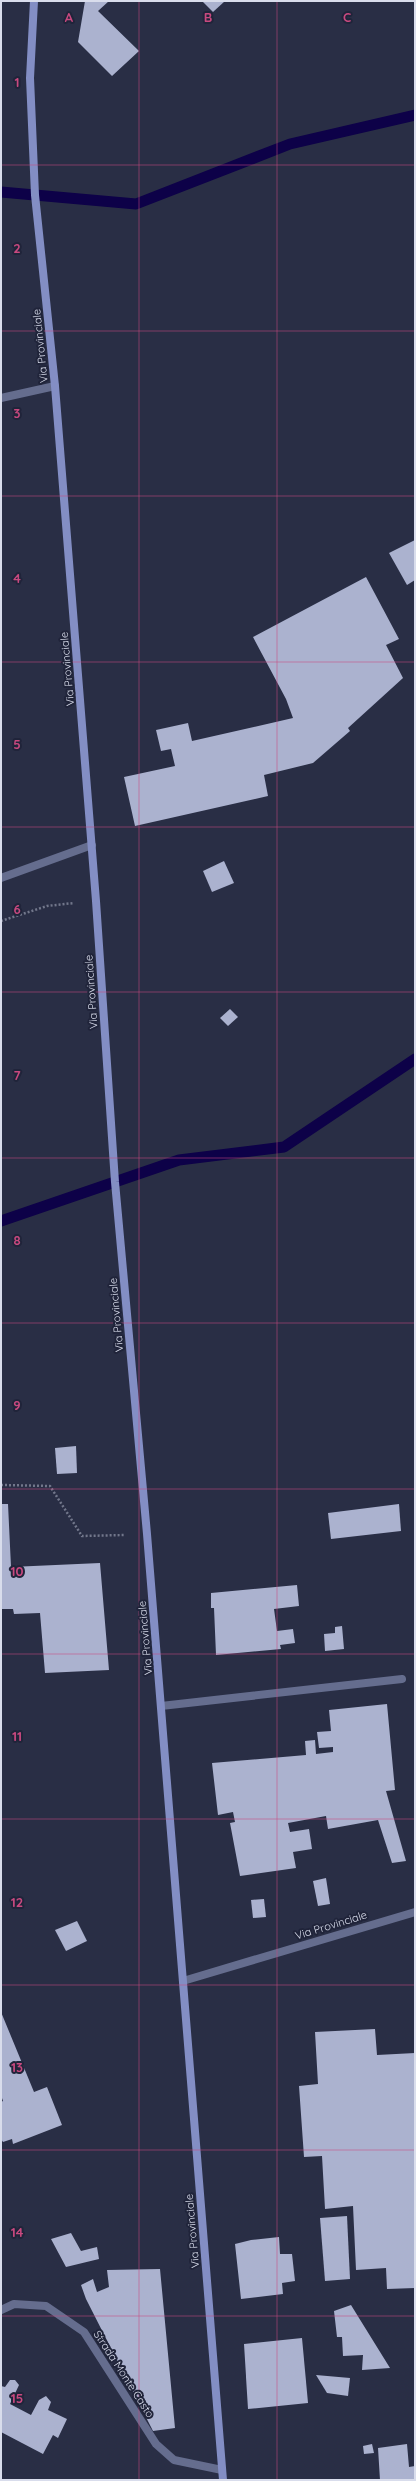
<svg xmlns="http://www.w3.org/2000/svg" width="416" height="2481" font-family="Quicksand,sans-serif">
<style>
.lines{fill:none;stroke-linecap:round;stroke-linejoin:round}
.stream{stroke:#0d0148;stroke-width:11}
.building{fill:#abb2cf}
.path{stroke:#72778b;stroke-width:2.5;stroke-dasharray:2 2;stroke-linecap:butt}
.street{stroke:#656d8e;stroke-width:8}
.secondary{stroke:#838ec4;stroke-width:8}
.grid{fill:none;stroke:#c8497f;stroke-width:1;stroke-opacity:0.55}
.labels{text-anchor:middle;stroke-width:4;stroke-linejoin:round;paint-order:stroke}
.street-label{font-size:11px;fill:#d9ddec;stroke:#20243a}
.grid-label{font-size:13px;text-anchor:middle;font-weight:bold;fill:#c8497f;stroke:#20243a;stroke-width:4;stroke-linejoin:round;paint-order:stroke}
</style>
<rect width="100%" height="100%" fill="#292e45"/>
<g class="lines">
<g class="stream">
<path d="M1 192 136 204 290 144 415 115"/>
<path d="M1 1221 179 1160 284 1147 415 1059"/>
</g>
</g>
<g class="building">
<path d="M85 1H109L98 11 139 51 112 76 78 42Z"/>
<path d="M202 1H225L213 12Z"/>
<path d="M415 540V580L407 585 389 553Z"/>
<path d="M366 577 399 639 386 645 403 678 348 728 350 731 313 763 264 775 268 796 135 826 124 777 175 766 171 749 161 751 156 730 188 723 192 741 293 718 286 699 253 637Z"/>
<path d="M224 861 234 883 212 892 203 871Z"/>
<path d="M230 1009 238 1017 228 1026 220 1018Z"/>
<path d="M76 1446 77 1473 57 1474 55 1448Z"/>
<path d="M1 1504H8L11 1567 100 1563 109 1670 45 1673 40 1613 14 1614 13 1609H1Z"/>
<path d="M399 1504 401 1531 331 1539 328 1513Z"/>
<path d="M297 1585 299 1606 274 1609 277 1631 293 1629 295 1643 280 1645 281 1649 216 1655 214 1608H211V1593Z"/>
<path d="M342 1626 344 1649 325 1651 324 1634 335 1633V1627Z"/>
<path d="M387 1704 395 1790 386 1791 406 1861 392 1863 378 1820 328 1829 326 1816 288 1823 290 1832 309 1829 312 1849 293 1852 296 1868 240 1876 230 1823 235 1822 233 1812 218 1815 212 1763 306 1755 305 1741 315 1740 316 1754 333 1752V1747L319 1748 317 1732 331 1731 329 1710Z"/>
<path d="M326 1878 330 1904 318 1906 313 1881Z"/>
<path d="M264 1899 266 1917 253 1918 251 1900Z"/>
<path d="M77 1921 87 1941 66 1951 55 1930Z"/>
<path d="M1 2012 34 2092 47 2087 62 2125 13 2144 12 2139 3 2142 1 2139V2102L3 2101 1 2095Z"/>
<path d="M375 2029 377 2055 415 2053V2288L387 2289 386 2268 356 2270 353 2206 325 2209 322 2156 304 2157 299 2086 318 2084 315 2032Z"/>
<path d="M347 2216 350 2279 325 2281 320 2218Z"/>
<path d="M71 2233 81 2251 97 2247 99 2259 66 2267 51 2239Z"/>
<path d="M279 2237 280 2254H292L295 2281 282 2283 283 2294 241 2299 235 2244 251 2240Z"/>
<path d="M160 2269 175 2428 153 2431 86 2299 81 2285 93 2279 97 2292 109 2287 107 2270Z"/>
<path d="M351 2305 359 2318 390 2368 362 2370 363 2355 343 2356 342 2337H337L334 2311Z"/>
<path d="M302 2338 308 2403 248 2409 244 2344Z"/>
<path d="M316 2375 350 2378 348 2396 327 2393Z"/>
<path d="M10 2380H15L19 2385 10 2404 31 2415 39 2400 46 2396 51 2402 48 2410 67 2419 58 2438 53 2435 43 2454 1 2432V2386L5 2387Z"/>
<path d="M372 2444 374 2453 364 2454 363 2446Z"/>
<path d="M407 2444 409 2467 415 2466V2480H380L378 2448Z"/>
</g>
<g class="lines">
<g class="path">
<path d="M1 921 47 906 74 903"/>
<path d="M1 1485 50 1486 82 1536 125 1535"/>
</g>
<g class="street">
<path d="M1 398 55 386"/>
<path d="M1 878 92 845"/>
<path d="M161 1706 402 1679"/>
<path d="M183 1981 415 1912"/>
<path d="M1 2310 14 2304 46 2306 84 2332 156 2444 174 2460 222 2470"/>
</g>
<path class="secondary" d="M34 1 30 78 35 195 55 386 96 901 115 1182 147 1534 223 2480"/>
</g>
<path class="grid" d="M139 1V2480M277 1V2480M1 165H415M1 331H415M1 496H415M1 662H415M1 827H415M1 992H415M1 1158H415M1 1323H415M1 1489H415M1 1654H415M1 1819H415M1 1985H415M1 2150H415M1 2316H415"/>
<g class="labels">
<g class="street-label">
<text transform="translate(40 346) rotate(-96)" y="4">Via Provinciale</text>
<text transform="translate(67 669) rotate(-95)" y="4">Via Provinciale</text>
<text transform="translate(91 992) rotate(-94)" y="4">Via Provinciale</text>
<text transform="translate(116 1315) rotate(-95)" y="4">Via Provinciale</text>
<text transform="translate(145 1638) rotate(-95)" y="4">Via Provinciale</text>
<text transform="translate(331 1925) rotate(-17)" y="4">Via Provinciale</text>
<text transform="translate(192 2231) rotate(-95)" y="4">Via Provinciale</text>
<text transform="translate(124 2374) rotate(57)" y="4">Strada Monte Casto</text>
</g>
</g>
<g class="grid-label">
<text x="69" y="22">A</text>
<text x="208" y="22">B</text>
<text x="347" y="22">C</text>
<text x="17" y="87">1</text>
<text x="17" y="253">2</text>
<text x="17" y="418">3</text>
<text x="17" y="583">4</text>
<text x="17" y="749">5</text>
<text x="17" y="914">6</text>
<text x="17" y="1080">7</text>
<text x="17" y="1245">8</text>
<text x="17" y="1410">9</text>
<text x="17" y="1576">10</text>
<text x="17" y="1741">11</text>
<text x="17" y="1907">12</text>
<text x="17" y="2072">13</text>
<text x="17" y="2237">14</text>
<text x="17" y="2403">15</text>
</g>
<rect width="416" height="2481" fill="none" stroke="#d9ddec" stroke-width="4"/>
</svg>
